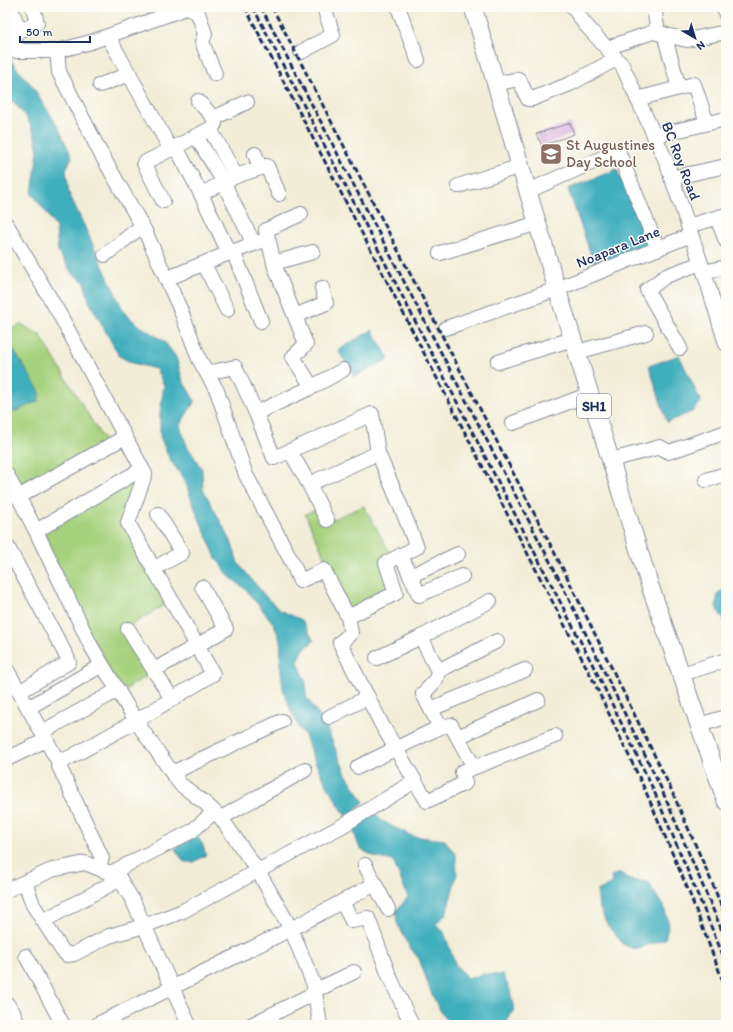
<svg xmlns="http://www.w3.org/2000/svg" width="733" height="1032" font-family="Itim,sans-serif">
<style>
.green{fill:#a6d17d;stroke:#60806e}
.water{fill:#41afbd;stroke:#2e6f8e}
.building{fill:#cf9cd4}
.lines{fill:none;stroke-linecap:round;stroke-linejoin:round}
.minor-casing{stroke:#868e9a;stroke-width:16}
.major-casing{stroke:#868e9a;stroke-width:19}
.minor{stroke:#fff;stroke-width:14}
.major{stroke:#fff;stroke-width:17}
.rail{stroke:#1b2f5e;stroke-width:3;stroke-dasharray:6 3;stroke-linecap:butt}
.labels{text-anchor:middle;stroke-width:3;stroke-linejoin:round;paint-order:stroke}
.shield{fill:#fdfcf7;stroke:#5f6c8c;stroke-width:1}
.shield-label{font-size:14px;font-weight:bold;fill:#1b2f5e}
.education-label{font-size:15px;fill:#785e54;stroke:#fdfcf7;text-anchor:start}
.street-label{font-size:15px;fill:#1b2f5e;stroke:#fdfcf7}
</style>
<rect width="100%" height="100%" fill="#fdfcf7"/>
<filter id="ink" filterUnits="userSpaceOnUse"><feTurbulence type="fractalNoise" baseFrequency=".025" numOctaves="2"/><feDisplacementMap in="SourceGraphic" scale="8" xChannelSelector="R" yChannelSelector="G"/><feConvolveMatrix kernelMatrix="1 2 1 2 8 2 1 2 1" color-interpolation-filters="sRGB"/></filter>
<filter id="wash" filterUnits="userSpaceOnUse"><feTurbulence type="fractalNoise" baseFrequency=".012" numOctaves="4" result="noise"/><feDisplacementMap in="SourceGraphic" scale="16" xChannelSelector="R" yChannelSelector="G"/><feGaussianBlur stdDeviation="0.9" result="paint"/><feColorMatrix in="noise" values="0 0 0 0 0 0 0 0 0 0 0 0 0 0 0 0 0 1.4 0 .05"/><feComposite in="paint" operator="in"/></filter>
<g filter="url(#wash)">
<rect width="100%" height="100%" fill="#f2edd7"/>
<g class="green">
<path d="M21 324 40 335 106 444 20 493 7 466V331Z"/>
<path d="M137 476 126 524 169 602 125 629 153 672 122 692 98 655 43 532Z"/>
<path d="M364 506 390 553 391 592 350 613 305 514 316 510 326 522Z"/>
</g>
<g class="water">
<path d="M7 58H9L22 75 32 85 59 129 72 157 66 169 69 193 124 312 137 324 164 341 176 357 183 381 195 401 180 425 187 446 202 469 203 489 231 541 238 563 267 598 280 610 302 620 314 641 304 649 298 661 306 683V696L325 724 346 774 364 802 347 818 325 782 313 758 305 735 299 728 292 713 283 689 280 663 281 643 274 624 245 589 230 577 216 558 195 509 185 481 173 464 167 454 160 436V413L164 385 156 369 132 363 119 356 89 301 84 282 72 273 58 252 56 228 46 212 32 194 38 151 34 133 27 118 13 101 7 99Z"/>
<path d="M617 169 653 248 597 272 568 189Z"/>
<path d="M372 330 389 359 354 377 338 350Z"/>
<path d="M7 342 9 343 40 392 38 401 16 411 7 412Z"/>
<path d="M679 355 701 402 692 412 667 422 649 366Z"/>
<path d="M726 588V624L716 607 718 593Z"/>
<path d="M374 812 382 821 412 836 445 840 456 855 457 874 446 914 436 924 444 932 455 964 468 979 482 974 503 975 510 990 514 1010 506 1023V1025H450L441 1012 432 995 419 959 410 948 397 923 396 911 408 897 393 861 375 857 360 849 351 824Z"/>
<path d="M196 836 202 843 206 855 194 862H184L175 849 183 843Z"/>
<path d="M621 873 629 880 648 882 664 908 669 924 665 939 635 949 624 945 608 926 599 907 597 891 612 884 611 876Z"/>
</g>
<g id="blocks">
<path class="building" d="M570 123 574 134 542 146 536 134Z"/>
</g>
</g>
<g filter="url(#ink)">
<use href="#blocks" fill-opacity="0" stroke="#868e9a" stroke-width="1"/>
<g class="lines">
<g class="minor-casing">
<g id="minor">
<path d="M10 7 20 31"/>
<path d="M398 7 418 60"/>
<path d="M573 7 584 23 622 65 666 161 705 275 726 344"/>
<path d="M654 7 658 33"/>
<path d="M724 7 726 15"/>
<path d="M187 8 198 13 205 34 202 42 215 74"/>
<path d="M664 34 679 88"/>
<path d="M108 36 171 150"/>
<path d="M7 48 17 51H57L91 42 189 7"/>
<path d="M607 48 653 32 687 40 726 32"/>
<path d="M17 51 14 34 37 23 33 7"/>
<path d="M301 52 333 35 324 7"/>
<path d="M496 84 518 79 520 81 528 99H532L570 84 616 59"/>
<path d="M100 85 130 74"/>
<path d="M637 99 694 84 707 123"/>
<path d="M214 118 247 102"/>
<path d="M210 129 236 176"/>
<path d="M196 136 219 174 254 244"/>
<path d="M654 136 726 119"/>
<path d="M176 147 201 194 229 253"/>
<path d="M255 154 260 168"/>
<path d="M671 178 726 166"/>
<path d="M458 186 521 166"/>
<path d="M528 191 618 151 658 249"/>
<path d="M201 194 236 176 267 166 279 194"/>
<path d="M163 201 144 163 210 129 215 124 214 118 198 101"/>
<path d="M301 214 266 230 275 267 306 344 293 357 312 387"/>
<path d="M717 218 726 241"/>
<path d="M7 225 60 315 145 474 128 523 213 674 136 721 58 764 102 858 98 868"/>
<path d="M688 226 726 215"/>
<path d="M233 251 261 321"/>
<path d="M440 253 538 223"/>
<path d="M105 255 142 226"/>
<path d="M274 263 313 252"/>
<path d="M204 264 227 310"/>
<path d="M704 272 726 267"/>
<path d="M166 279 229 253 262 241"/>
<path d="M295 316 326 303 322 288"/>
<path d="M446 328 557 289 691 235"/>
<path d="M680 348 647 290 666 276 701 263"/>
<path d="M577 352 646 333"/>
<path d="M498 362 573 339"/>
<path d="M207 373 235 367 256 413 274 458 372 414 378 453 309 484"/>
<path d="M256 413 312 387 343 370"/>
<path d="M513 423 590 394"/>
<path d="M290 451 309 484 327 520"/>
<path d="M611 460 660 447 669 452 726 432"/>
<path d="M7 475 36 531 91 646 138 724 180 784 205 803 221 818 258 871 291 929 314 985 320 1025"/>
<path d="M706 480 726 474"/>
<path d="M18 497 125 437"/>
<path d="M36 531 142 469"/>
<path d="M7 546 67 657 69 662 19 692"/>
<path d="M401 555 419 595 462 576"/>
<path d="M153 569 182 553 158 514"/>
<path d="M410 576 458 554"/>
<path d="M348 617 396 593 386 563 417 547 401 507 378 453"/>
<path d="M128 629 172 699"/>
<path d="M421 637 438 671 436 680 423 694 440 727"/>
<path d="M377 658 421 637 490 601"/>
<path d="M7 670 55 756 64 761"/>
<path d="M154 670 226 629 202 587"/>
<path d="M438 671 497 641"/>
<path d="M682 674 726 660"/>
<path d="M28 708 102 665"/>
<path d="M431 709 525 670"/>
<path d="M329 717 368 697"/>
<path d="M699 725 726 717"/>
<path d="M42 732 118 690"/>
<path d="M458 737 538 700"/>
<path d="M7 759 46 740"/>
<path d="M358 767 440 727 451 725 474 767"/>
<path d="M172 773 282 721"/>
<path d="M415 781 427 801 465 783 462 772 555 736"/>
<path d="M221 818 305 770"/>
<path d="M365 865 388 909"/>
<path d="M111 873 192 831 214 812"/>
<path d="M25 882 33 905 62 950 67 955 74 954 109 936 144 926 183 911 342 826 415 781 382 725 340 643 351 633 348 617 324 570 300 581 293 564 246 475 217 391 199 359 181 311 145 231 100 152 59 72 57 51"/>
<path d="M7 890 52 870 85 863 118 876 133 901 189 1025"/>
<path d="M342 902 352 921 368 918 388 973 412 1025"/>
<path d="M43 921 120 879"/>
<path d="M26 956 63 1025"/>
<path d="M314 989 325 986 354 972"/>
<path d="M7 1004 13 1012 18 1025"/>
<path d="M98 1024 291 929 375 884"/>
<path d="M251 1025 315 993"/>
</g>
</g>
<g class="major-casing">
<path id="major" d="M473 7 557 289 650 586 726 801"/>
</g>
<use href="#minor" class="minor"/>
<use href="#major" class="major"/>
<g class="rail">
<path d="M245 7 593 680 646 792 689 892 726 989"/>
<path d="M253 7 600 679 654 791 726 962"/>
<path d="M261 7 557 575 661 788 726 940"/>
<path d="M272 7 565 573 670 787 713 885 726 918"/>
</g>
</g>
</g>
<defs>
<g id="school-square" transform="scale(1.15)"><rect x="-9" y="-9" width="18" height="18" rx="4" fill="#8d6e63" stroke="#fdfcf7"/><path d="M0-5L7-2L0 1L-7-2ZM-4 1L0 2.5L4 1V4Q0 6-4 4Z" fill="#fff"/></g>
</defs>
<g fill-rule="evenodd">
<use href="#school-square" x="551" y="154"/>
</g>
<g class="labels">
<rect class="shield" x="577" y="394" width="34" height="24" rx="3"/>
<g class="shield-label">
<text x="594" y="411">SH1</text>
</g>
<g class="education-label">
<text x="566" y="150">St Augustines<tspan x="566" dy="17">Day School</tspan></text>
</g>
<g class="street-label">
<text transform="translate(681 161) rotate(69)" y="5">BC Roy Road</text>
<text transform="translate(618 247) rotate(-22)" y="5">Noapara Lane</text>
</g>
</g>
<rect width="733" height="1032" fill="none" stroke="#fdfcf7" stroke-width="24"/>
<g transform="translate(695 38) rotate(142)" stroke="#fdfcf7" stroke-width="3" paint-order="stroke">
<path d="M0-3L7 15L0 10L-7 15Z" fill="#1b2f5e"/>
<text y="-6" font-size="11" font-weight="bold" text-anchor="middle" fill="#1b2f5e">N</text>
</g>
<path d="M20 36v6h70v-6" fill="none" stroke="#1b2f5e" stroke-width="2"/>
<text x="26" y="36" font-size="12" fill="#1b2f5e" stroke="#fdfcf7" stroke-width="3" paint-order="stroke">50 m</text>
</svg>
